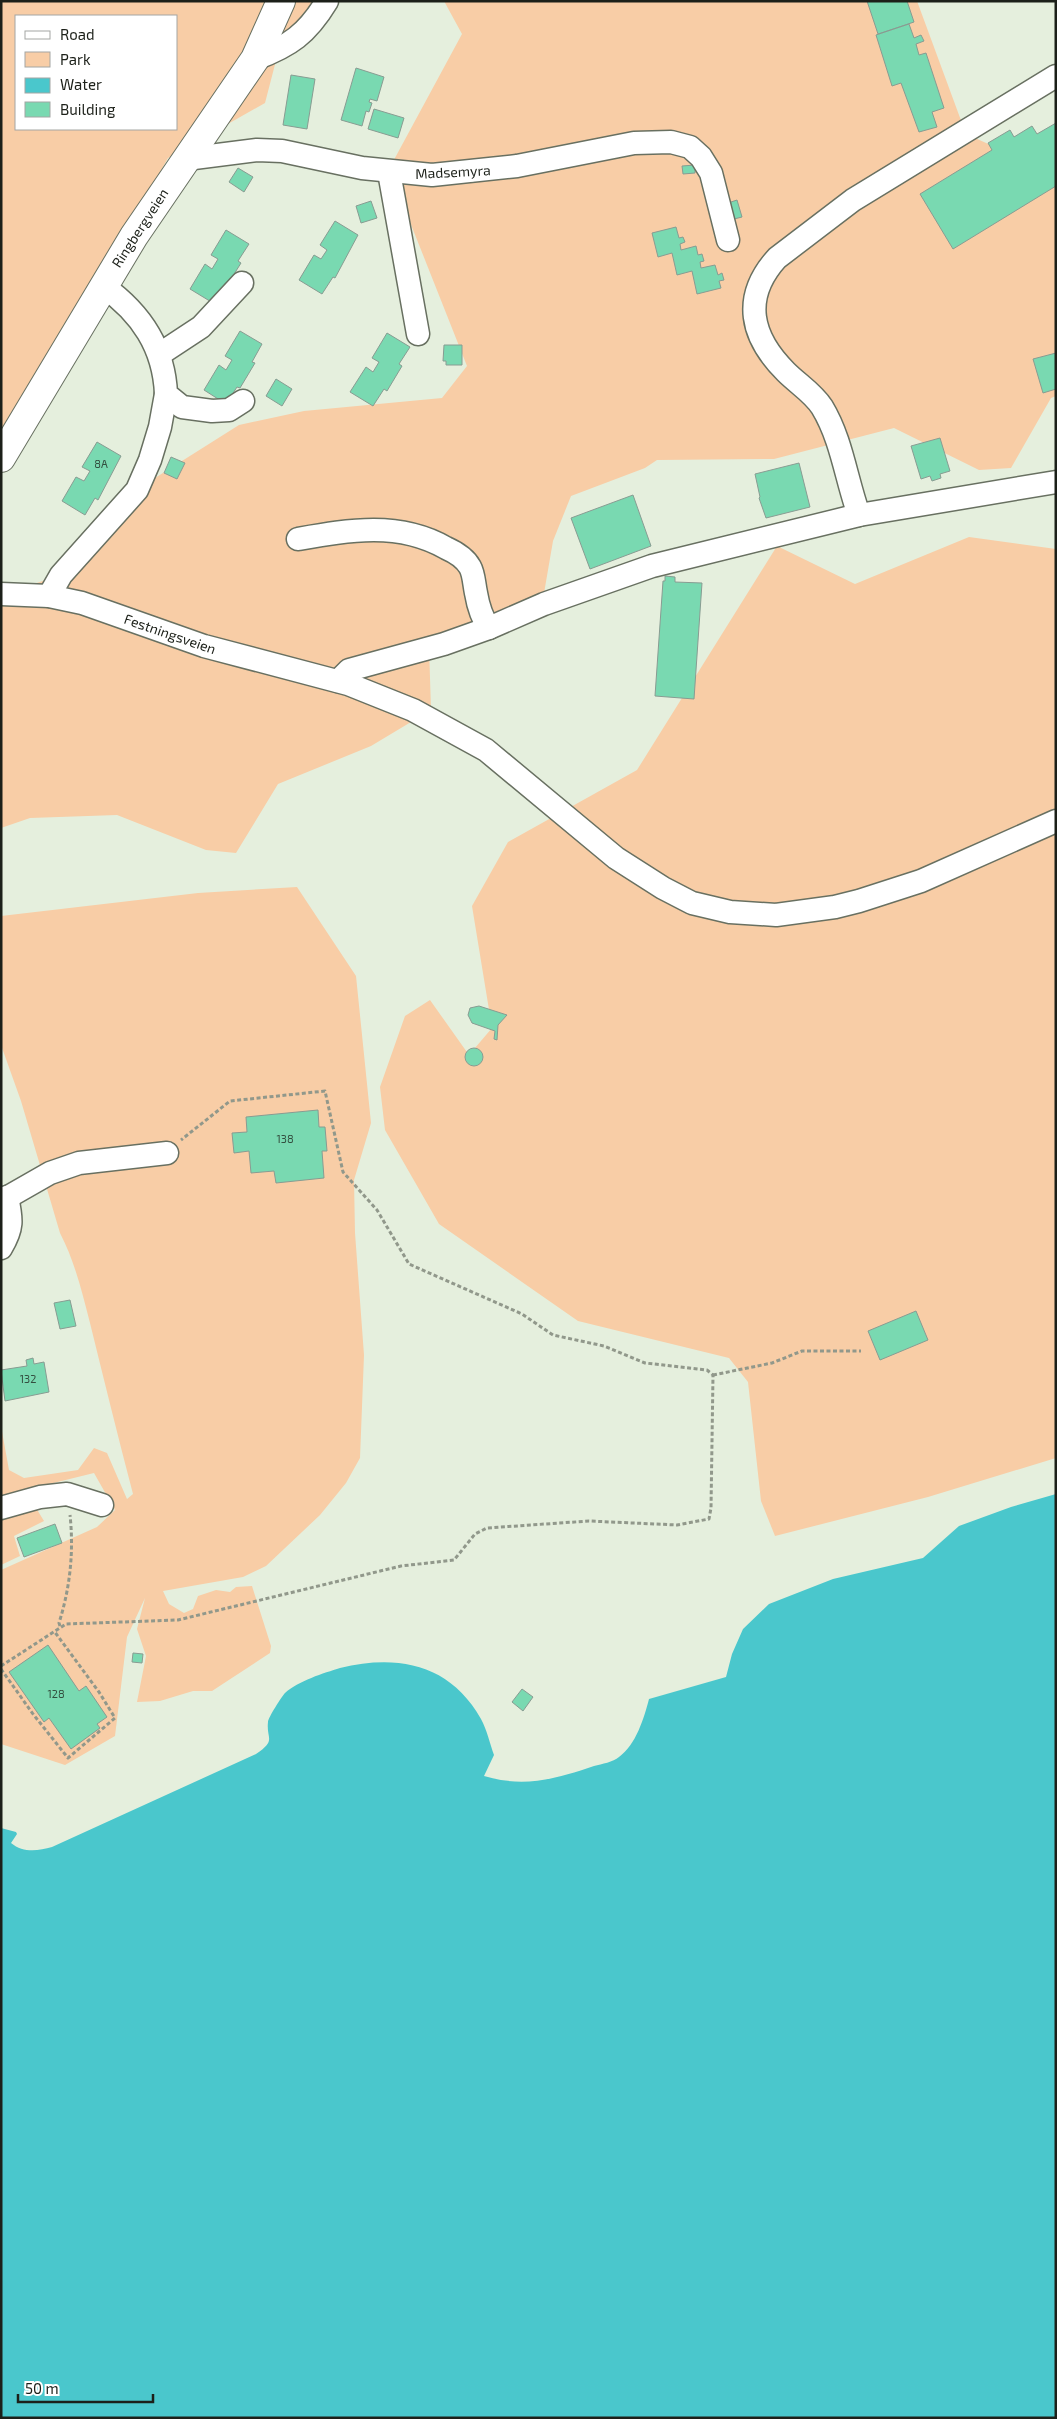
<svg xmlns="http://www.w3.org/2000/svg" width="1057" height="2419" font-family="'Exo 2',sans-serif">
<style>
.green{fill:#f8cda6;fill-rule:evenodd}
.water{fill:#4ac7cc}
.building{fill:#79d9b1;stroke:#889c92}
.lines{fill:none;stroke-linecap:round;stroke-linejoin:round}
.minor-casing{stroke:#687061;stroke-width:25}
.major-casing{stroke:#687061;stroke-width:30}
.path{stroke:#91988b;stroke-width:3;stroke-dasharray:4 2.5;stroke-linecap:butt}
.minor{stroke:#fff;stroke-width:22}
.major{stroke:#fff;stroke-width:28}
.labels{text-anchor:middle;stroke-width:5;stroke-linejoin:round;paint-order:stroke}
.number-label{font-size:11px;fill:#334e3f}
.street-label{font-size:14px;fill:#1c2019;stroke:#fff}
</style>
<rect width="100%" height="100%" fill="#e5efdd"/>
<g class="green">
<path d="M1 1H318L279 49 265 103 168 158 1 451ZM16 16H176V129H16Z"/>
<path d="M444 1H917L966 134 1004 151 1056 131V396L1051 398 1011 468 979 470 894 428 774 459 657 460 645 468 571 496 553 541 543 599 429 646 431 710 371 746 278 784 236 853 206 850 117 815 30 818 1 828V583L14 591 74 570 155 478 239 425 304 411 442 398 467 366 389 169 462 34Z"/>
<path d="M969 537 1056 549V1458L928 1497 775 1536 761 1501 748 1382 729 1358 578 1321 439 1224 385 1130 380 1087 405 1016 430 1000 469 1055 492 1028 472 906 508 842 637 770 777 546 855 584Z"/>
<path d="M297 887 356 976 371 1123 354 1180 355 1233 364 1355 360 1458 346 1483 320 1515 266 1566 243 1577 163 1591 169 1604 184 1613 193 1609 198 1596 216 1590 230 1592 236 1587 252 1586 271 1646 270 1653 212 1691H193L160 1701 137 1702 146 1656 137 1629 145 1598 127 1637 115 1736 65 1765 1 1744V1570L97 1527 115 1510 94 1473 25 1490 44 1521 14 1536 20 1556 1 1565V1426L9 1470 24 1478 78 1470 94 1448 107 1453 127 1499 133 1494C118 1437 104 1380 90 1323 82 1292 75 1262 60 1233L21 1101 1 1045V916L198 893Z"/>
</g>
<path class="water" d="M1056 1494V2418H1V1828L16 1832 17 1834 11 1843C23 1853 38 1851 52 1847L256 1754C277 1740 266 1739 268 1722 268 1718 282 1696 285 1693 298 1681 324 1673 340 1668 398 1654 450 1664 481 1719 487 1730 490 1744 494 1755L484 1776C524 1788 556 1779 594 1766 602 1764 613 1762 619 1757 636 1745 644 1718 649 1699L726 1677 732 1654 743 1629 769 1604 833 1579 923 1558 959 1526 1011 1507Z"/>
<g class="building">
<path d="M867 1H907L914 22 878 34Z"/>
<path d="M909 24 914 38 921 35 924 41 916 44 919 55 926 53 944 108 932 112 937 127 919 132 901 83 892 86 876 35Z"/>
<path d="M356 68 384 77 377 101 370 99 369 102 372 103 369 112 366 111 362 126 341 120Z"/>
<path d="M291 75 315 79 307 129 283 125Z"/>
<path d="M374 109 404 118 398 138 368 129Z"/>
<path d="M1056 123V186L953 249 920 194 992 150 988 143 1010 130 1014 137 1032 126 1037 134Z"/>
<path d="M695 165V173L683 174 682 166Z"/>
<path d="M238 168 253 177 244 192 229 182Z"/>
<path d="M737 200 742 217 730 220 725 204Z"/>
<path d="M371 201 377 218 361 223 356 206Z"/>
<path d="M335 221 358 235 335 278 333 277 322 294 299 280 314 255 321 259 327 250 320 245Z"/>
<path d="M676 227 679 238 683 237 685 242 680 244 681 250 696 246 698 255 702 254 704 261 700 262 701 268 715 265 718 275 722 273 724 280 719 281 721 288 697 294 692 271 677 275 672 253 658 257 652 233Z"/>
<path d="M226 230 249 244 238 261 241 263 226 287 223 286 213 303 190 289 205 264 212 269 218 259 211 255Z"/>
<path d="M240 331 262 344 252 362 255 363 240 388 237 387 226 404 204 390 219 365 226 370 232 360 225 356Z"/>
<path d="M387 333 410 347 399 364 402 366 387 391 384 389 373 406 350 392 366 367 373 372 379 362 372 358Z"/>
<path d="M444 345H462V365H446V361H443Z"/>
<path d="M1056 353V389L1043 393 1033 359Z"/>
<path d="M276 379 292 389 282 406 266 396Z"/>
<path d="M940 438 950 471 940 474 941 478 932 481 930 476 921 479 911 446Z"/>
<path d="M97 442 121 456 98 500 95 498 85 515 62 501 76 477 84 481 90 471 82 467Z"/>
<path d="M171 457 185 463 177 479 164 473Z"/>
<path d="M799 463 810 507 766 518 759 498 760 497 755 474Z"/>
<path d="M633 495 651 546 590 569 571 518Z"/>
<path d="M665 576 675 577V582L702 583 694 699 655 696 663 581H665Z"/>
<path d="M479 1006 507 1015 498 1025 497 1040 494 1039 495 1031 472 1023 468 1015 470 1008Z"/>
<circle cx="474" cy="1057" r="9"/>
<path d="M318 1110 319 1127H325L327 1151H322L324 1178 276 1183 274 1171 251 1173 249 1151 234 1153 232 1133 247 1132 246 1117Z"/>
<path d="M70 1300 76 1326 60 1329 54 1303Z"/>
<path d="M916 1311 928 1340 880 1360 868 1331Z"/>
<path d="M33 1358 34 1364 44 1362 49 1392 5 1401 1 1370 27 1366 26 1360Z"/>
<path d="M55 1524 62 1543 24 1557 17 1538Z"/>
<path d="M48 1645 79 1691 86 1686 107 1717 97 1724 100 1728 71 1749 49 1718 44 1722 9 1672Z"/>
<path d="M133 1653 143 1654 142 1663 132 1662Z"/>
<path d="M522 1689 533 1697 523 1711 512 1702Z"/>
</g>
<g class="lines">
<g class="minor-casing">
<g id="minor">
<path d="M255 59C290 46 307 34 327 1"/>
<path d="M186 159 257 150 282 151 362 168 432 175 517 166 634 143 671 142 690 147 701 157 711 173 728 240"/>
<path d="M389 172 418 334"/>
<path d="M103 286C141 313 164 347 166 394L182 407 212 411 229 410 243 401"/>
<path d="M160 354 201 327 242 283"/>
<path d="M859 515C846 479 842 440 822 407 813 393 798 384 786 372 751 337 741 298 777 258L853 200 1056 76"/>
<path d="M298 539C349 530 399 521 446 548 455 552 465 558 470 567 474 574 474 584 476 593 478 605 482 618 489 628"/>
<path d="M1 594 49 596 82 603 204 646 348 684 413 710 486 750 616 858 663 888 692 903 730 912 776 915 835 907 859 901 921 881 1056 821"/>
<path d="M49 596 61 575 137 490 150 460 160 427 166 394"/>
<path d="M338 681 349 670 444 644 489 628 544 604 652 566 859 515 1056 482"/>
<path d="M1 1201 50 1173 79 1163 167 1153"/>
<path d="M1 1248C13 1228 12 1220 7 1197"/>
<path d="M1 1508 40 1497 67 1494 102 1505"/>
</g>
</g>
<g class="major-casing">
<path id="major" d="M1 458 134 236 255 59 281 1"/>
</g>
<g class="path">
<path d="M713 1375 772 1363 802 1351H861"/>
<path d="M60 1626 59 1623C70 1588 74 1552 70 1515"/>
<path d="M1 1666 66 1624 178 1620 401 1566 454 1560 475 1534 487 1528 589 1521 677 1525 709 1519 711 1508 713 1375 707 1370 645 1363 604 1346 553 1335 522 1314 409 1264 377 1210 343 1172 325 1091 230 1101 181 1140"/>
<path d="M1 1669 33 1714 68 1758 115 1718 99 1692 54 1631"/>
</g>
<use href="#minor" class="minor"/>
<use href="#major" class="major"/>
</g>
<g class="labels">
<g class="number-label">
<text x="101" y="468">8A</text>
<text x="285" y="1143">138</text>
<text x="28" y="1383">132</text>
<text x="56" y="1698">128</text>
</g>
<g class="street-label">
<text transform="translate(453 172) rotate(-3)" y="5">Madsemyra</text>
<text transform="translate(140 228) rotate(-57)" y="5">Ringbergveien</text>
<text transform="translate(170 634) rotate(19)" y="5">Festningsveien</text>
</g>
</g>
<rect width="1057" height="2419" fill="none" stroke="#1c2019" stroke-width="5"/>
<rect x="15" y="15" width="162" height="115" fill="#ffffff" stroke="#a4a6a3"/>
<rect x="25" y="31" width="25" height="8" fill="#ffffff" stroke="#a4a6a3"/>
<text x="60" y="40" font-size="15" fill="#1c2019">Road</text>
<rect x="25" y="52" width="25" height="15" fill="#f8cda6" stroke="#a4a6a3"/>
<text x="60" y="65" font-size="15" fill="#1c2019">Park</text>
<rect x="25" y="78" width="25" height="15" fill="#4ac7cc" stroke="#a4a6a3"/>
<text x="60" y="90" font-size="15" fill="#1c2019">Water</text>
<rect x="25" y="102" width="25" height="15" fill="#79d9b1" stroke="#a4a6a3"/>
<text x="60" y="115" font-size="15" fill="#1c2019">Building</text>
<path d="M18 2394v8h135v-8" fill="none" stroke="#1c2019" stroke-width="2.5"/>
<text x="25" y="2394" font-size="15" fill="#1c2019" stroke="#ffffff" stroke-width="4" paint-order="stroke">50 m</text>
</svg>
